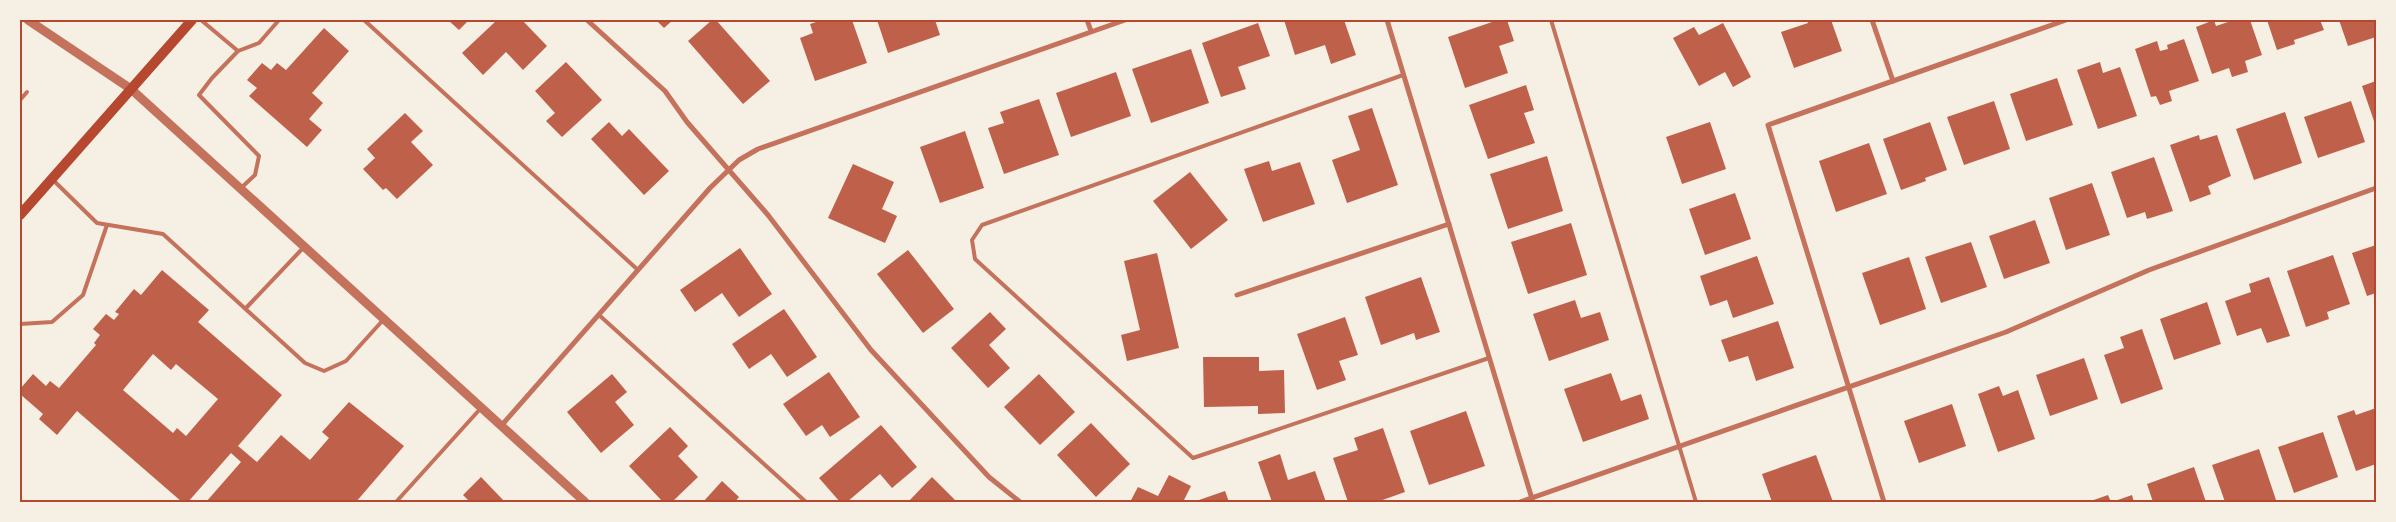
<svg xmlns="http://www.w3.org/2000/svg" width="2396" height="522" font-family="'Public Sans',sans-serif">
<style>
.building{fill:#bf614a;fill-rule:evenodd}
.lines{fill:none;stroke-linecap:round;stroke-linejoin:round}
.service{stroke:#c5725c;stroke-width:4}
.minor{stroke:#c5725c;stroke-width:5}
.tertiary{stroke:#c5725c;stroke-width:9}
.secondary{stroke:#b5482f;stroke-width:10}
.neatline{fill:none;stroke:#b5482f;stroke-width:2}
</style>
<rect width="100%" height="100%" fill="#f6efe4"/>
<g class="building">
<path d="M448 20H469L459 30Z"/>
<path d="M497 20H522L547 46 523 70 506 52 483 75 462 53Z"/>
<path d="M656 20H673L664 28Z"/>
<path d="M712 20H716L770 81 743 104 688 41Z"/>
<path d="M822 20H852L867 63 815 81 800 38 813 33 810 24Z"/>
<path d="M877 20H935L940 35 888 53Z"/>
<path d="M1284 20H1344L1356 55 1331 64 1325 45 1295 55Z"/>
<path d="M1498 20H1507L1514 41 1499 46 1508 73 1465 88 1448 37Z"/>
<path d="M1807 20H1831L1842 51 1794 68 1781 32 1808 23Z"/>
<path d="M2214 20 2216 26 2234 20H2250L2262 55 2245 61 2248 72 2232 77 2229 68 2212 74 2196 27Z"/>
<path d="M2267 20H2320L2324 30 2294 40 2295 44 2277 50Z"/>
<path d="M2339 20H2376V37L2348 46Z"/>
<path d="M1258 23 1270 56 1238 67 1246 89 1221 97 1202 43Z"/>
<path d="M1723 23 1751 77 1733 87 1725 72 1699 86 1673 38 1694 27 1699 35Z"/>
<path d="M324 28 349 51 312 93 323 103 309 119 322 130 307 147 249 96 257 88 247 80 262 63 271 70 277 63 286 70Z"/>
<path d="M2184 39 2199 81 2169 91 2172 101 2160 105 2156 96 2151 97 2135 49 2157 41 2160 51 2168 49 2167 45Z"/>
<path d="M1191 49 1209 103 1151 123 1132 69Z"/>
<path d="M566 62 602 100 562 137 546 121 555 113 535 91Z"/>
<path d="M2100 62 2103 73 2120 67 2137 116 2098 129 2077 70Z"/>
<path d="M1116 72 1131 116 1071 137 1056 93Z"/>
<path d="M2057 78 2073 125 2026 141 2010 94Z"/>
<path d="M2376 81V127L2362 86Z"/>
<path d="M1526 85 1534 110 1524 113 1535 143 1488 159 1469 105Z"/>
<path d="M1039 99 1059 155 1004 174 988 128 1004 123 1000 112Z"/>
<path d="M1994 101 2010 149 1964 165 1947 117Z"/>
<path d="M2351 101 2365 142 2318 158 2304 117Z"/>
<path d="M1372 108 1398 185 1347 203 1332 160 1360 150 1348 116Z"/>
<path d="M2285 112 2302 163 2254 180 2236 129Z"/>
<path d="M405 113 423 131 411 142 433 165 397 199 386 188 383 190 363 169 375 158 367 149Z"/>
<path d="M609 122 622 136 629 129 669 171 644 195 591 139Z"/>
<path d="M1710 122 1726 169 1682 184 1666 137Z"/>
<path d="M1930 122 1947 170 1925 178 1926 181 1901 190 1883 139Z"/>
<path d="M965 131 984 188 940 203 920 147Z"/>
<path d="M2199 135 2200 140 2217 135 2231 176 2208 186 2211 194 2190 202 2170 145Z"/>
<path d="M1869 143 1887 194 1836 212 1819 161Z"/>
<path d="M1547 156 1563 211 1508 229 1490 174Z"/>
<path d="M2154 157 2173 211 2147 219 2145 212 2127 218 2111 172Z"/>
<path d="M1269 161 1272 171 1300 162 1315 204 1263 222 1244 169Z"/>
<path d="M853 164 894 182 882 209 897 216 885 243 828 218Z"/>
<path d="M1190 172 1228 220 1191 249 1153 201Z"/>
<path d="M2092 183 2110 235 2066 250 2049 198Z"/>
<path d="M1735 193 1751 239 1705 255 1689 209Z"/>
<path d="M2035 220 2050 263 2004 279 1989 236Z"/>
<path d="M1571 223 1587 275 1528 294 1511 242Z"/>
<path d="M1971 242 1987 287 1941 303 1925 257Z"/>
<path d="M2376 245V293L2367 296 2352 253Z"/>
<path d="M740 248 772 294 739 317 722 293 695 312 680 290Z"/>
<path d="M908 250 954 309 923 333 877 274Z"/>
<path d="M1157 253 1179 348 1127 361 1121 335 1140 330 1124 261Z"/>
<path d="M2333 255 2350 304 2327 312 2329 319 2306 327 2287 271Z"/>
<path d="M1757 256 1774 304 1733 318 1727 300 1710 306 1700 276Z"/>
<path d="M1909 257 1926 309 1880 325 1862 273Z"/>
<path d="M162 270 209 310 198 322 282 395 238 446 257 462 281 435 310 460 329 438 322 432 349 402 404 446 356 502H206L241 462 231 453 188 502H182L77 411 57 435 39 419 43 414 20 394V389L33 374 46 386 50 381 59 388 96 345 94 343 100 335 93 329 106 314 114 320 119 314 115 312 134 289 141 295ZM153 354 171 370 176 364 218 399 186 436 177 428 173 433 123 390Z"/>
<path d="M1421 277 1440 332 1416 340 1414 333 1381 345 1365 297Z"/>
<path d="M2269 277 2290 336 2267 343 2261 328 2237 336 2225 301 2251 292 2249 284Z"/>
<path d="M1575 300 1581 318 1600 312 1609 340 1549 361 1533 314Z"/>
<path d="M2207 302 2221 344 2174 360 2160 319Z"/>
<path d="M784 309 817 357 787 377 771 354 749 369 732 344Z"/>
<path d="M990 312 1006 329 989 345 1010 368 988 388 951 348Z"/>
<path d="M1345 317 1358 355 1339 361 1346 380 1317 390 1297 334Z"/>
<path d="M1778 321 1794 368 1756 381 1748 356 1729 362 1721 340Z"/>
<path d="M2142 329 2163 389 2121 404 2104 355 2124 348 2120 337Z"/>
<path d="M1203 357H1259V371L1284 370 1285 413 1258 414V406L1204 407Z"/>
<path d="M2084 358 2098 399 2050 416 2036 375Z"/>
<path d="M829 372 860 417 830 437 822 425 806 436 783 404Z"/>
<path d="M1611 373 1621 401 1641 394 1649 419 1583 442 1564 389Z"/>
<path d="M612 374 627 392 615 402 634 425 601 453 567 412Z"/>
<path d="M1039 374 1075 412 1040 445 1004 407Z"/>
<path d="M1999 386 2003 396 2018 390 2035 439 1998 452 1978 394Z"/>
<path d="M1952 404 1966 446 1919 463 1904 421Z"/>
<path d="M2376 408V464L2356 471 2337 416 2354 410 2356 415Z"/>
<path d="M1466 411 1485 466 1429 485 1410 431Z"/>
<path d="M1091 423 1130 464 1096 497 1057 455Z"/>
<path d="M881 425 917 467 892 488 880 474 847 502H840L819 478Z"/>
<path d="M670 427 688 446 678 456 698 477 672 502H663L629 466Z"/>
<path d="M1383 428 1405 492 1377 502H1348L1333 458 1358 450 1354 438Z"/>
<path d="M2323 432 2338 477 2294 493 2278 447Z"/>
<path d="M2259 449 2276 500 2225 502 2212 465Z"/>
<path d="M1280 454 1288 480 1315 471 1326 502H1272L1258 462Z"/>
<path d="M1816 455 1833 502H1772L1762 474Z"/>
<path d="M2194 467 2206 502H2153L2147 484Z"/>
<path d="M1169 475 1191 486 1183 502H1130L1138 487 1158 496Z"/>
<path d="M481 477 505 502H470L463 495Z"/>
<path d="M932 477 957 502H908Z"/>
<path d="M722 481 739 497 735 502H703Z"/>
<path d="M1225 491 1229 502H1200L1199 500Z"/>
<path d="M2108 495 2111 502H2088Z"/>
<path d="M2132 495 2134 502H2112Z"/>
</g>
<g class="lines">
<g class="service">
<path d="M201 20 238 51 259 43 279 20"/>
<path d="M364 20 638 270"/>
<path d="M1551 20 1696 502"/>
<path d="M238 51 212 78 199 95 259 156 255 175 241 188"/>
<path d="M1403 75 982 225 972 240 975 259 1193 458 1489 358"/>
<path d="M20 100 27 92"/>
<path d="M52 179 97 223 163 234 305 363 324 371 346 361 384 319"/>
<path d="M246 308 304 247"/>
<path d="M599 315 806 502"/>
<path d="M20 324 52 322 83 295 107 225"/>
<path d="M396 502 481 408"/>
</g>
<g class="minor">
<path d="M587 20 665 91 687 122 768 215 871 350 989 477 1020 502"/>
<path d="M1087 20 1091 31"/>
<path d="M1387 20 1533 502"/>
<path d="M1872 20 1893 81"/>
<path d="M1237 295 1449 224"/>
<path d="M501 426 710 188 739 160 758 149 1125 20"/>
<path d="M1520 502 2006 332 2149 270 2376 188"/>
<path d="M1884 502 1768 125 2066 20"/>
</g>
<path class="tertiary" d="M28 20 131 89 585 502"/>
<path class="secondary" d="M20 215 192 20"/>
</g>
<rect width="2396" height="522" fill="none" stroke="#f6efe4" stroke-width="42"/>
<rect x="21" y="21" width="2354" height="480" class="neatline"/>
</svg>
